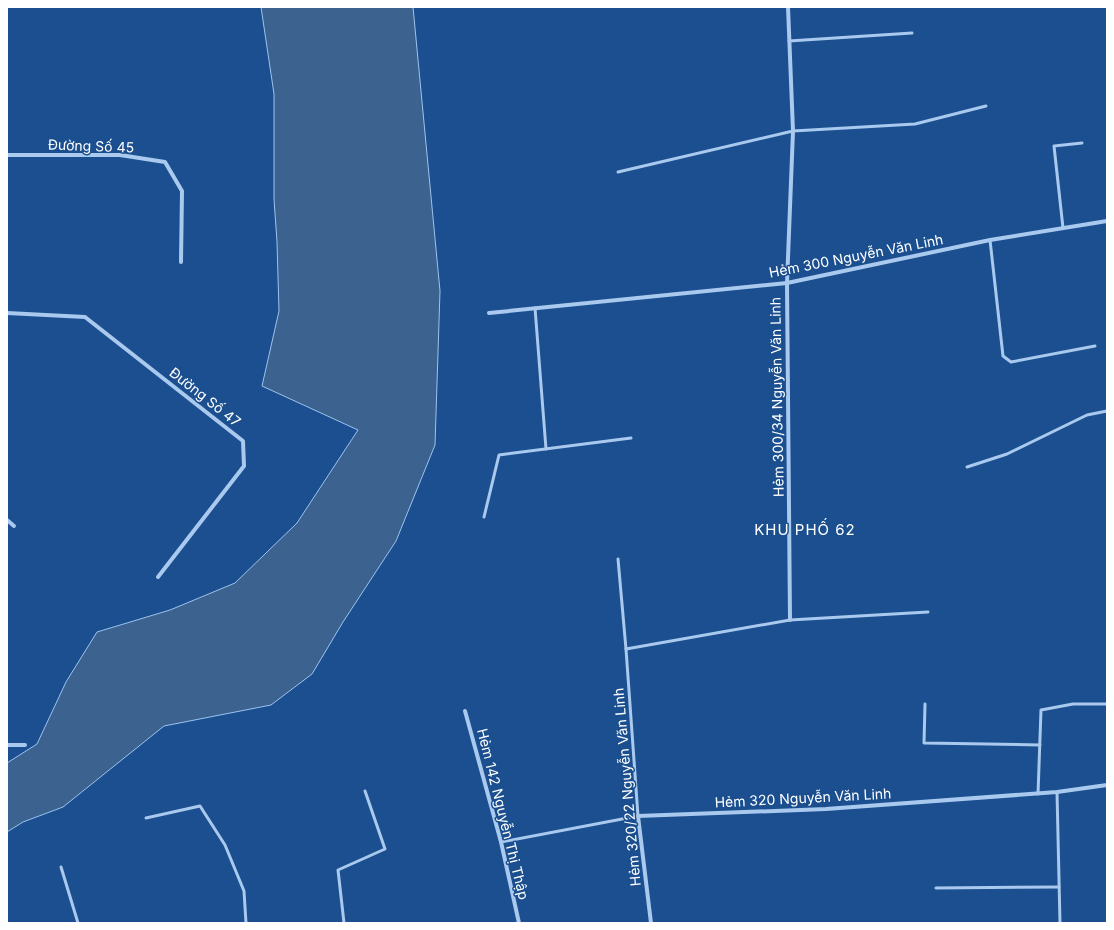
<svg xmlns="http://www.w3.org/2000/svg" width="1114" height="930" font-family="Inter,sans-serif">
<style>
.water{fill:#3c6290;stroke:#9cc4f0}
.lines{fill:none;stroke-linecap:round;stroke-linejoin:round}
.service{stroke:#a9c9ee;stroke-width:3}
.minor{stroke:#a9c9ee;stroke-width:4}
.labels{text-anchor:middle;stroke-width:3;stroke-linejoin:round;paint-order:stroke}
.street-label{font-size:14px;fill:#fff;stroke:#1b4f8f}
.neighbourhood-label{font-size:15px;letter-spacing:1px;fill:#fff;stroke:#1b4f8f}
</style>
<rect width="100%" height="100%" fill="#1b4f8f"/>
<path class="water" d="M261 7H413L440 291 435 445 396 541 343 622 312 674 271 705 164 726 63 807 23 822 7 832V763L37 744 66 682 97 632 170 610 235 583 297 523 358 430 262 386 279 311 277 242 274 199V94Z"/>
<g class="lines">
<g class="service">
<path d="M789 41 912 33"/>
<path d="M618 172 793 131 915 124 986 106"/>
<path d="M1063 228 1054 146 1082 143"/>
<path d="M990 240 1003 356 1011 362 1095 346"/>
<path d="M535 308 546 449"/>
<path d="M967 467 1007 454 1087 415 1107 411"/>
<path d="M484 517 499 455 631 438"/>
<path d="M626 649 790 620 928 612"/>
<path d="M925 704 924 743 1040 745"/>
<path d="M1057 792 1060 923"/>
<path d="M1038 794 1041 710 1073 704H1107"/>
<path d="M146 818 200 806 225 845 244 891 246 923"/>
<path d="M501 842 638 816 626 649 618 559"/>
<path d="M61 867 78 923"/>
<path d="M936 888 1059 887"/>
<path d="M344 923 338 870 385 849 365 791"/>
</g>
<g class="minor">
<path d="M788 7 793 131 787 283 790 620"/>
<path d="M7 155H120L165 162 182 191 181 262"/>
<path d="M7 313 85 317 243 441 244 466 158 577"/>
<path d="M489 313 787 283 990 240 1107 221"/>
<path d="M7 520 14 526"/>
<path d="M465 711 501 842 519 923"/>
<path d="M7 745H25"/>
<path d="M651 923 638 816 826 809 1057 792 1107 785"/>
</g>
</g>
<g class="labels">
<g class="street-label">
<text transform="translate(91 146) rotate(2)" y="5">Đường Số 45</text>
<text transform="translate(856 256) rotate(-11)" y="5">Hẻm 300 Nguyễn Văn Linh</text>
<text transform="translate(205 397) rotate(38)" y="5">Đường Số 47</text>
<text transform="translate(777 397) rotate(-91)" y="5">Hẻm 300/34 Nguyễn Văn Linh</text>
<text transform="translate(627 787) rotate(-95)" y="5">Hẻm 320/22 Nguyễn Văn Linh</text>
<text transform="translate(803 798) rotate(-3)" y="5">Hẻm 320 Nguyễn Văn Linh</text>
<text transform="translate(503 814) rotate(76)" y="5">Hẻm 142 Nguyễn Thị Thập</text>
</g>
<g class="neighbourhood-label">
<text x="805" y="535">KHU PHỐ 62</text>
</g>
</g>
<rect width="1114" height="930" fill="none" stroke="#ffffff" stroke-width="16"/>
</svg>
